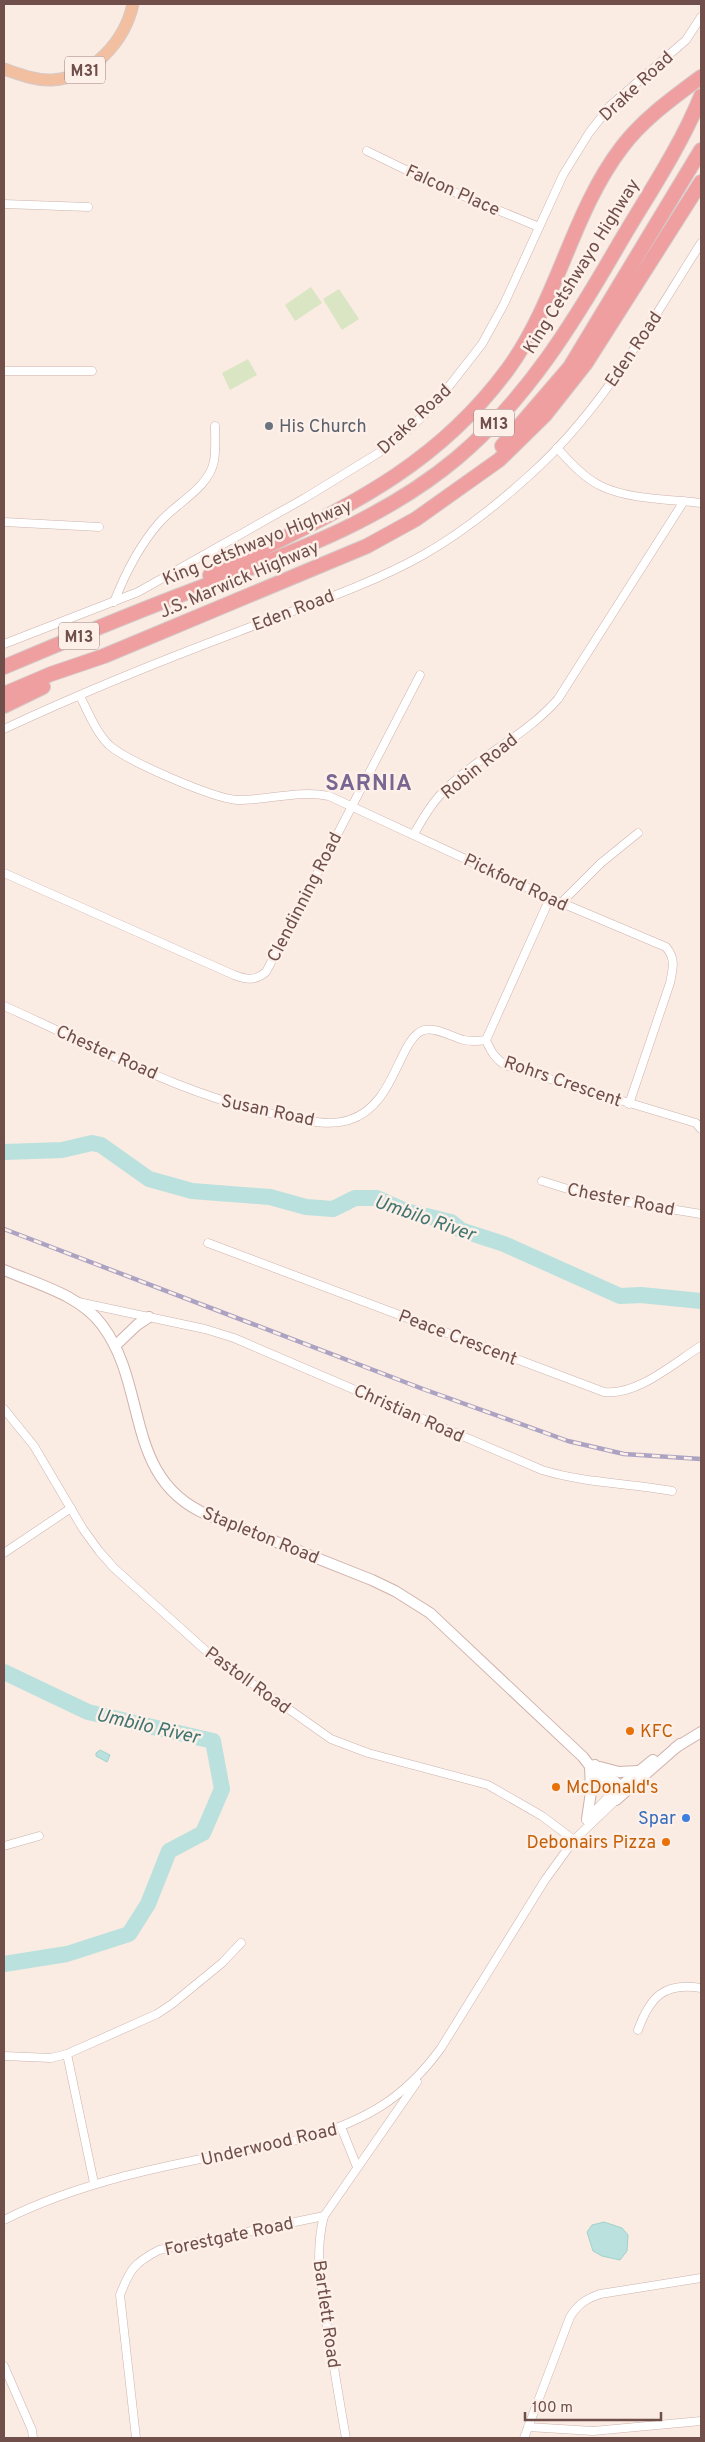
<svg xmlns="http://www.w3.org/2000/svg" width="705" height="2442" font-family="Overpass,sans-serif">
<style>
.green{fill:#dae6c3}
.water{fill:#bae1dd;stroke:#a1d2cd}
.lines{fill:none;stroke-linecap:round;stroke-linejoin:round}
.river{stroke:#bae1dd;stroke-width:16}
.minor-casing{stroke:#ccb3ae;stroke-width:9}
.secondary-casing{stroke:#cfb2ab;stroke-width:12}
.primary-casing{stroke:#d4cac9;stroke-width:13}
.motorway-casing{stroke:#d4cac9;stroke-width:16}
.minor{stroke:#fff;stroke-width:8}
.secondary{stroke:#fff;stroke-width:10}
.primary{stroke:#f3bfa1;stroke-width:11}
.motorway{stroke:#ef9f9f;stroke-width:14}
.rail-casing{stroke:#aca3c2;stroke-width:4.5}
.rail{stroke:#fdf0e9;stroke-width:2.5;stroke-dasharray:8;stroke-linecap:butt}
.worship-dot{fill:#6b7280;stroke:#fdf0e9;stroke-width:2}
.food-dot{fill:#e8710a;stroke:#fdf0e9;stroke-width:2}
.shop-dot{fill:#3f7fe0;stroke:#fdf0e9;stroke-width:2}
.labels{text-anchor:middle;stroke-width:5;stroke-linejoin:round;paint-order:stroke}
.shield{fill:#fdf0e9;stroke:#9a7f7a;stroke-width:1}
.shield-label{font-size:16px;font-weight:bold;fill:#704f4b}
.street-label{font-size:18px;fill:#704f4b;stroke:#fdf0e9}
.worship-label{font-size:18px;fill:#5b616d;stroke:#fdf0e9;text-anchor:start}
.food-label{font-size:18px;fill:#c56008;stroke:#fdf0e9;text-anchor:start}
.shop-label{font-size:18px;fill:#366cbe;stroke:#fdf0e9;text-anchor:end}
.water-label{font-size:19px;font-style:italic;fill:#417470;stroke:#fdf0e9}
.district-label{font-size:22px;font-weight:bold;letter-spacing:1px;fill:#796792;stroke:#fdf0e9}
</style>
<rect width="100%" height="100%" fill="#faebe3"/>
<g class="green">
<path d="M311 287 322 303 295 321 285 305Z"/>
<path d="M339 289 359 319 342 330 323 299Z"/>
<path d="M248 359 257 375 230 390 222 373Z"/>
</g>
<g class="water">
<path d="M100 1750 110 1755 107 1762 96 1756V1753Z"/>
<path d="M604 2222 622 2228 628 2235 627 2251 620 2260 602 2256 593 2251 587 2232 592 2225Z"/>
</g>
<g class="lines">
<g class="river">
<path d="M4 1152 62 1150 92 1143 101 1145 149 1179 192 1191 270 1197 306 1207 333 1209 355 1198H377L406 1211 451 1222 461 1230 504 1244 620 1296 641 1295 701 1301"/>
<path d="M4 1672 88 1712 213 1741 222 1789 203 1833 169 1851 148 1904 129 1934 67 1954 4 1964"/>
</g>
<g class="minor-casing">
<g id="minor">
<path d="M367 151 437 185 539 227"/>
<path d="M4 204 88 207"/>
<path d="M4 371H92"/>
<path d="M557 448C570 462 584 478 601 486 630 500 670 499 701 503"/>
<path d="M4 522 99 527"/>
<path d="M114 602C125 574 139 546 159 523 176 503 209 488 214 461 216 450 215 437 215 426"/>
<path d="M4 644 138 592 305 498 380 452 409 429 436 403 482 344 504 304 563 175 589 133 610 106 686 40 701 17"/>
<path d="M80 696C88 712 96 732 109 745 127 761 214 799 238 800 268 800 299 790 329 796L550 898 666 947C676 959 673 968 670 983L629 1104"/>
<path d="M4 729C81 693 160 661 240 631 301 607 366 587 423 555 462 533 498 504 532 473 603 409 650 323 701 243"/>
<path d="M414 834C422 820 430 805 442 793 476 757 525 737 558 699L684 501"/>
<path d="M4 873 234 975C247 980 255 981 266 972L420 675"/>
<path d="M550 898 486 1040C491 1052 496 1060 507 1066L696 1123 701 1129"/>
<path d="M561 903 601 863 638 833"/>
<path d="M4 1006C97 1047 188 1099 289 1117 307 1121 330 1126 349 1120 396 1106 398 1038 424 1030 436 1027 452 1037 464 1040 472 1042 479 1041 486 1040"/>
<path d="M542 1181 590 1196 701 1214"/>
<path d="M208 1243 604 1392C637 1396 674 1363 701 1346"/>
<path d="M78 1302 205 1329 234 1338 542 1470C584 1483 629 1483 672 1491"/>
<path d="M4 1409 34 1446 83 1529 99 1551 114 1568 205 1650 331 1739 368 1753 488 1785 542 1816 574 1840"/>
<path d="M4 1553 71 1508"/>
<path d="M586 1820 611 1794"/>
<path d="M4 1846 39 1836"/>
<path d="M638 2030C650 1997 664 1982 701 1988"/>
<path d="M67 2054 94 2183"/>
<path d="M4 2056 51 2058 67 2054 157 2014 172 2004 222 1963 241 1943"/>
<path d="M341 2127 357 2167"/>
<path d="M4 2220C98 2173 205 2159 307 2138 366 2120 404 2099 441 2048L545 1880 574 1840 616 1800"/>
<path d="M4 2366 32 2430 33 2438"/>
<path d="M528 2427 593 2431 701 2421"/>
<path d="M136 2438 120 2295C130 2269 134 2263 159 2250L324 2216"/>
<path d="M346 2438C340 2405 335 2372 329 2339 323 2298 313 2257 324 2216L417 2082"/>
<path d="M524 2438 570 2317C578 2304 586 2299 600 2294L701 2278"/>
</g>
</g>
<g class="secondary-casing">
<g id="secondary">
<path d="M4 1270C37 1284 80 1295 102 1325 149 1387 123 1479 208 1515L372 1580 395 1591 430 1613 583 1757 616 1800 680 1744"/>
<path d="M115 1346 137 1325 149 1317"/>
<path d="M675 1748 701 1732"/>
<path d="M595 1765 624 1789"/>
<path d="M600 1767 619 1772 638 1771"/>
<path d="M611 1794 653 1760"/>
<path d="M587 1819 591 1792 590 1765"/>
</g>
</g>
<g class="primary-casing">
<path id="primary" d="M4 69C19 74 36 81 52 80 92 78 125 41 133 4"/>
</g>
<g class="motorway-casing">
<g id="motorway">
<path d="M502 446 570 367 701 150"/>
<path d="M210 575C326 515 428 478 508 369 558 300 572 212 622 147 643 119 673 98 701 77"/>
<path d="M4 667C63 642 123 617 183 594 279 557 377 525 457 458 527 399 574 322 619 244 647 196 680 148 701 96"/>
<path d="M4 694 51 674 104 656 367 546 416 519 499 460 545 415 586 363 701 182"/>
<path d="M4 706 43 687"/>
</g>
</g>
<use href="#minor" class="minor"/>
<use href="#secondary" class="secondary"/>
<use href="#primary" class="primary"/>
<use href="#motorway" class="motorway"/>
<g class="rail-casing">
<path id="rail" d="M4 1229 423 1389 568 1441 624 1454 701 1459"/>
</g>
<use href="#rail" class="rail"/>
</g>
<circle class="worship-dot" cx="269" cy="426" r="5"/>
<g class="food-dot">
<circle cx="630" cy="1731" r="5"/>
<circle cx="556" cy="1787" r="5"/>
<circle cx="666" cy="1842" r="5"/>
</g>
<circle class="shop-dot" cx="686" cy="1818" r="5"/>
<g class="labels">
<g class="shield">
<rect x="65" y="56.5" width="40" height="27" rx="4"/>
<rect x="474" y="409.5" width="40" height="27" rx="4"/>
<rect x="59" y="622.5" width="40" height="27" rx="4"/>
</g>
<g class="shield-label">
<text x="85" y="76">M31</text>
<text x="494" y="429">M13</text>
<text x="79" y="642">M13</text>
</g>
<g class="street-label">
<text transform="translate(636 86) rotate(-43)" y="6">Drake Road</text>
<text transform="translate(453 190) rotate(24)" y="6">Falcon Place</text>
<text transform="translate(581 266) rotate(-58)" y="6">King Cetshwayo Highway</text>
<text transform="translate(633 349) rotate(-56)" y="6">Eden Road</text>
<text transform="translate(414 419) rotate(-43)" y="6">Drake Road</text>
<text transform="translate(257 542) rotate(-22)" y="6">King Cetshwayo Highway</text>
<text transform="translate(239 579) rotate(-23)" y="6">J.S. Marwick Highway</text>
<text transform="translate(293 610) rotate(-21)" y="6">Eden Road</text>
<text transform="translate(479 766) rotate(-39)" y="6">Robin Road</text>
<text transform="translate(516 882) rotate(25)" y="6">Pickford Road</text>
<text transform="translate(304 897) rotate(-63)" y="6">Clendinning Road</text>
<text transform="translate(107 1052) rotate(24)" y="6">Chester Road</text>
<text transform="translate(563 1081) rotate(19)" y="6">Rohrs Crescent</text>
<text transform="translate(268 1110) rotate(12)" y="6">Susan Road</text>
<text transform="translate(621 1199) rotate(11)" y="6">Chester Road</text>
<text transform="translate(458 1337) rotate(21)" y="6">Peace Crescent</text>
<text transform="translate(409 1413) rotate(24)" y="6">Christian Road</text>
<text transform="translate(261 1535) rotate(22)" y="6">Stapleton Road</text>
<text transform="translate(248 1680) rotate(36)" y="6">Pastoll Road</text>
<text transform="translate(269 2144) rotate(-13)" y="6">Underwood Road</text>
<text transform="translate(229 2236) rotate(-12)" y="6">Forestgate Road</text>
<text transform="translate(327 2314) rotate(82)" y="6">Bartlett Road</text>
</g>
<g class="worship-label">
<text x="279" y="432">His Church</text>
</g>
<g class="food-label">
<text x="640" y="1737">KFC</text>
<text x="566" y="1793">McDonald's</text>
<text x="656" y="1848" text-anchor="end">Debonairs Pizza</text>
</g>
<g class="shop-label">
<text x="676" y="1824">Spar</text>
</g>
<g class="water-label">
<text transform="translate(425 1217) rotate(19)" y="7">Umbilo River</text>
<text transform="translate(148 1725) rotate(13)" y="7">Umbilo River</text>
</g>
<g class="district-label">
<text x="369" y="790">SARNIA</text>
</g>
</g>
<rect width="705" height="2442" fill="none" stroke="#704f4b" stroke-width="10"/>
<path d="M525 2412v8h136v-8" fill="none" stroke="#704f4b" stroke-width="2.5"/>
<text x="532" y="2412" font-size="15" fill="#704f4b" stroke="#fdf0e9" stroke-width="4" paint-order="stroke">100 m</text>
</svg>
